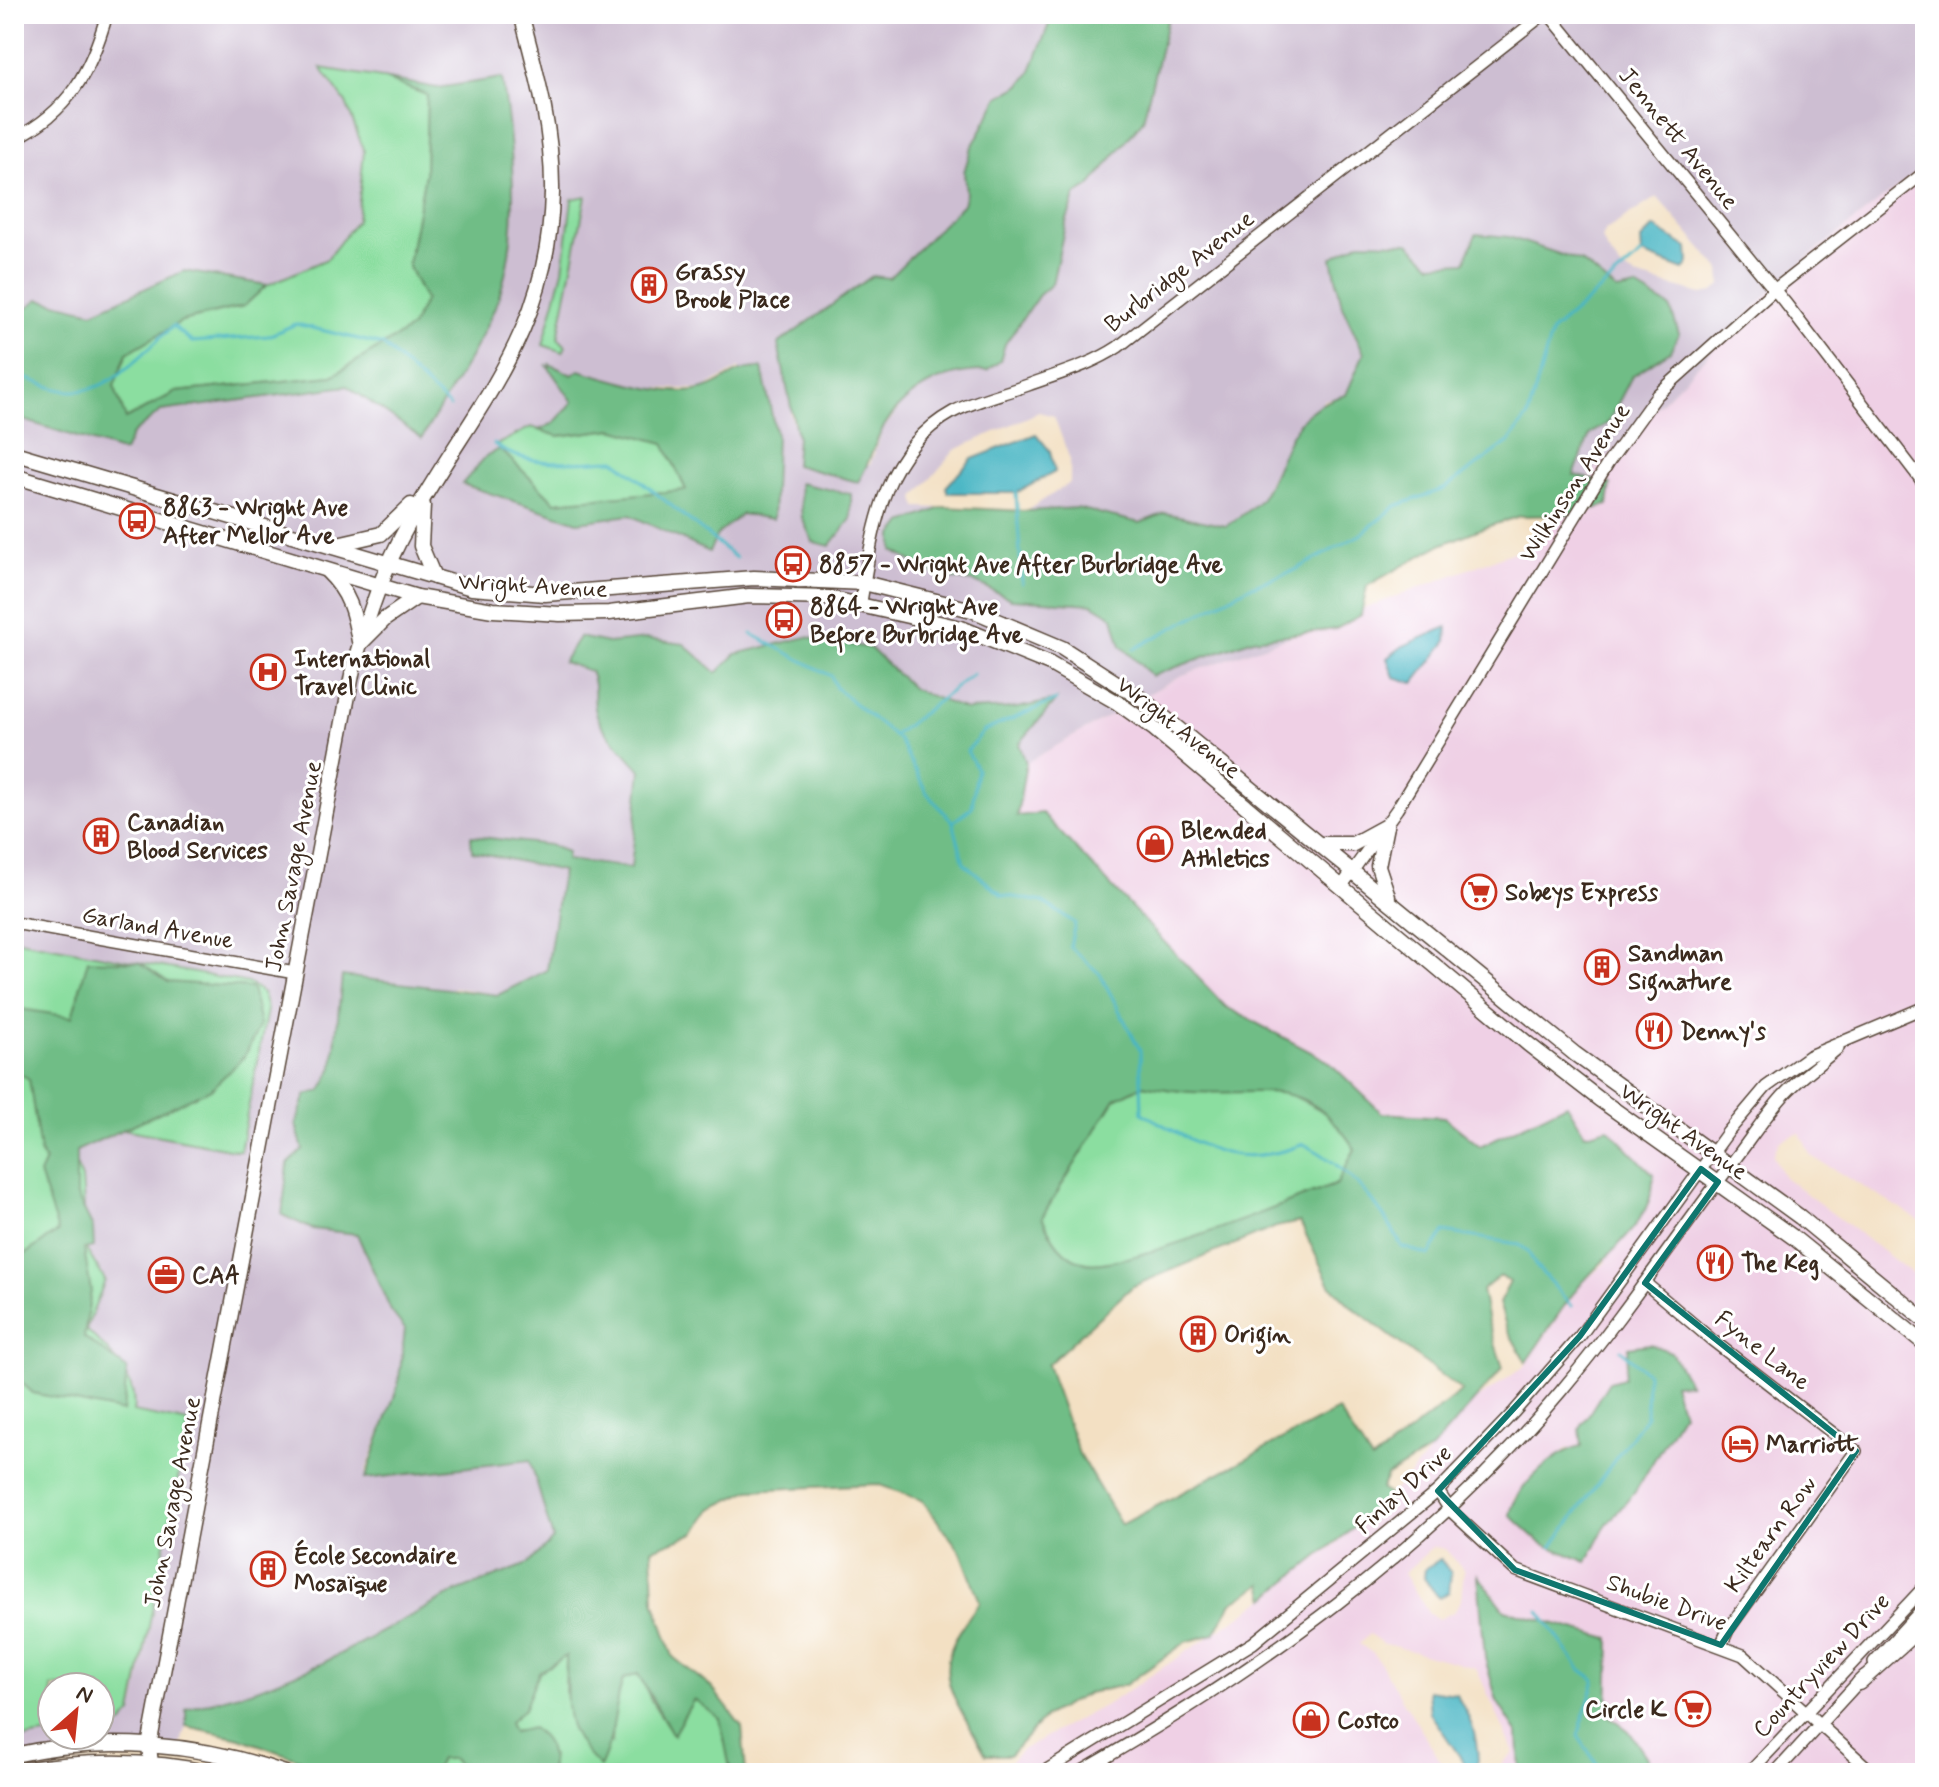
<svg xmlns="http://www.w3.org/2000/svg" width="1939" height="1787" font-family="Mynerve,sans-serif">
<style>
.built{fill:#efd0e5;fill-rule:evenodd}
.industrial{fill:#cdbed2;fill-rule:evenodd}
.green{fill:#8bdea0;stroke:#63845f;stroke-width:2}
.forest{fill:#70bd86;stroke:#567452;stroke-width:2;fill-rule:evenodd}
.water{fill:#49b6c4;stroke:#427071;stroke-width:2}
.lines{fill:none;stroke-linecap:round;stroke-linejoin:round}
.stream{stroke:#49b6c4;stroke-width:3}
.minor-casing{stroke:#574537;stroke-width:14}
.major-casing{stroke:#574537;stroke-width:17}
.minor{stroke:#fff;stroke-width:11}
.major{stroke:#fff;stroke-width:14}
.marked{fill:none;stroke:#0f766e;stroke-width:6;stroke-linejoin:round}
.labels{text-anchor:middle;stroke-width:6;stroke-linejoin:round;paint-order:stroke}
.street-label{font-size:24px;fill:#3b2a1e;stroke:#fff}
.poi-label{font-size:24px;font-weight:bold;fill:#3b2a1e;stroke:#fff;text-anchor:start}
</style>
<rect width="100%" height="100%" fill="#fff"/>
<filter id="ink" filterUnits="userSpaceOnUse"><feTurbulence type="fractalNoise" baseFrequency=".0125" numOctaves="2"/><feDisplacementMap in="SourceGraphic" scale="16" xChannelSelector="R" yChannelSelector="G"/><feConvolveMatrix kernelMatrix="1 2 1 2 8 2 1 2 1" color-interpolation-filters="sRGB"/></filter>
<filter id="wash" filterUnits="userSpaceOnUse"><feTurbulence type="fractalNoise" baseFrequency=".006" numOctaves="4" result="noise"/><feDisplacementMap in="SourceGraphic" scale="32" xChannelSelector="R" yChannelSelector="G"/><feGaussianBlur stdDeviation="1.8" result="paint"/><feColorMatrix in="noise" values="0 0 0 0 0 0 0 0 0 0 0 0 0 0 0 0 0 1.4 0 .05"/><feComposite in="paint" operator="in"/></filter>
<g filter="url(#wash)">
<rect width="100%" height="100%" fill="#f3e0c3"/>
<path class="built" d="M1925 165V1217L1921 1221 1811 1156 1800 1133 1779 1141 1773 1156 1784 1177 1925 1283V1773H1657L1629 1731 1608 1715 1610 1639 1505 1610 1497 1701 1518 1734 1520 1771 1515 1773H1492L1514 1752 1476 1668 1382 1643 1369 1634 1359 1644 1374 1654 1448 1773H1000L1021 1750 1111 1702 1255 1606 1337 1543 1408 1477 1469 1405 1525 1366 1578 1287 1606 1262 1585 1135 1567 1105 1480 1146 1444 1117 1382 1113 1328 1061 1226 1007 1043 814 1017 816 1026 763 1180 676 1294 635 1336 629 1361 615 1363 609 1540 542 1551 516 1571 515 1611 484 1587 478 1790 272ZM1624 1378 1688 1383 1673 1384 1635 1492 1606 1525 1513 1499 1566 1449 1582 1447ZM1433 1547 1445 1549 1464 1570 1461 1598 1455 1611 1439 1619 1429 1614 1404 1573Z"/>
<path class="industrial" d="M14 14H1053L1030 73 1021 85 999 97 964 172 966 193 963 204 889 278 790 413 797 436 795 465H870L882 431 903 403 930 383 959 371H987L1000 361 1005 344 1039 295 1052 284 1065 225 1076 195 1091 185 1143 120 1169 14H1925V165L1790 272 1587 478 1574 475 1590 434 1608 423 1632 376 1670 351 1617 291 1582 262 1509 237 1465 262 1430 264 1342 306 1364 353 1345 396 1324 400 1275 469 1259 501 1226 526 1165 513 1140 524 1077 508 1026 511 1070 483V460L1054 416 1039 412 955 450 915 497 917 507 942 508 903 523 939 577 975 582 1011 599 1091 604 1113 617 1121 646 1152 676 1253 639 1294 635 1180 676 1026 763 1019 744 1055 700 1017 708 966 710 913 689 870 648 717 674 647 639 573 647 563 662 590 671 597 688 595 710 609 735 641 770 631 869 566 860 549 845 472 851 562 871 547 971 498 995 454 987 337 1042 333 1067 321 1091 303 1150 312 1229 357 1234 391 1311 405 1329 398 1386 365 1473 530 1460 553 1539 528 1564 456 1592 323 1663 257 1689 186 1709V1726L178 1753 52 1756 14 1766V1740L52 1734 100 1735V1731L114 1726 135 1704 189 1423 133 1412 108 1349 86 1330 105 1280 87 1251 82 1178 66 1143 259 989 248 983 14 939V417L124 452 132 434 161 411 347 386 495 307 507 260 513 207 502 78 437 88 322 68 346 103 364 151 357 220 327 259 267 285 184 271 93 312 39 299 14 317ZM1657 197 1720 270 1721 285 1713 292 1701 294 1635 276 1623 270 1607 250 1602 239 1606 230ZM550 366 572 375 580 370 639 388 703 389 739 368 773 519 741 514 717 535 709 551 630 515 578 522 462 485 487 455 500 449 497 445 530 427 539 430 554 423 574 402ZM851 518 830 545 813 542Z"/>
<g class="green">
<path d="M321 68 382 78 427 95 425 174 408 265 425 300 412 328 332 376 176 392 126 419 114 386 127 353 182 321 244 306 267 285 327 259 357 220 364 151 346 103Z"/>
<path d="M586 196 558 338 566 346 563 352 543 345 563 270 572 199Z"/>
<path d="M531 427 559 436 613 429 664 443 686 490 555 502 496 445Z"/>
<path d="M14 939 248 983 263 993 267 1010 240 1151 70 1119 66 1143 82 1178 87 1251 105 1280 86 1330C109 1350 139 1379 133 1412L189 1423 132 1713 121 1725 100 1731V1687H52V1734L14 1740Z"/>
<path d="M1143 1085 1192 1092 1282 1090 1331 1115 1355 1149 1337 1184C1293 1200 1123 1271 1087 1263 1062 1258 1051 1237 1042 1217L1115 1099Z"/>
<path d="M566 1656 565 1692 612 1743 614 1706 623 1679 639 1674 652 1702 673 1734 694 1699 721 1719 731 1773H550L552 1755 513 1732 509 1723 524 1709 539 1672Z"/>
<path d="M440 1759H453L465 1773H433Z"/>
</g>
<g class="forest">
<path d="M1053 14H1169L1143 120 1090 186 1076 195 1065 225 1052 284 1039 295 1005 344 1000 361 987 371C944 370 904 391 882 430 873 447 869 465 858 482L795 465 797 436 778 344 872 276 889 278 963 204 966 193 964 172 971 149 999 97 1021 85 1030 73Z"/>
<path d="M382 78 437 88 502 78C513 149 523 241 494 309 475 354 446 396 422 438L347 386 161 411 132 434 124 452 14 417V317L39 299 93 312 184 271 267 285 244 306 182 321 127 353 114 386 126 419 176 392 332 376 411 328 425 300 408 265 425 174 427 95Z"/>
<path d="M1476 234 1509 237 1582 262 1617 291 1636 287 1670 307 1679 334 1670 351 1632 376 1608 423 1590 434 1574 475 1611 484 1608 505 1571 515 1520 516 1480 529 1438 546 1367 586 1361 615 1336 629 1253 639 1152 676 1121 646 1113 617 1092 604 1011 599 975 582 940 577 893 551V535L903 523 944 507 1026 511 1077 508 1140 523 1165 513 1226 526C1237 518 1253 509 1261 498 1289 454 1285 410 1346 395L1364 353 1342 306 1332 258 1360 242 1409 243 1431 264 1465 262Z"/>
<path d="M546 364 550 369V364L572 375 579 370C611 379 672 399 704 389 731 381 727 369 762 368L776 435 773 519 741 514 717 535 709 552 630 515 578 522 462 484 487 455 500 449 555 502 686 490 664 443 613 429 558 436 539 430 554 423 573 402Z"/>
<path d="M799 483 851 494V519L830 546 813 542 802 518Z"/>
<path d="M579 637 608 643 647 639 684 644 717 673 736 654 807 637 870 648 913 689 966 710 1017 708 1056 700 1019 744 1026 763 1017 816 1042 813 1226 1007 1328 1061 1382 1113 1444 1117 1480 1146 1567 1104 1585 1134 1608 1128 1653 1174C1657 1221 1603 1256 1576 1290 1559 1312 1543 1338 1526 1362L1507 1329 1499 1303 1510 1282 1500 1276 1482 1290 1488 1322 1503 1368 1432 1449 1387 1476 1381 1489 1392 1497 1266 1598 1262 1584 1232 1603 1214 1634 1186 1642 1125 1685 1088 1693 1046 1716 1010 1755H986C948 1685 925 1672 980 1602L961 1552 922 1500 877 1484 750 1490 711 1509 695 1533 652 1549 654 1600 673 1657 712 1688 742 1727 746 1773H731L720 1719 694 1699 673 1735 638 1674 623 1679C613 1710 615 1738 600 1767 559 1729 568 1706 566 1656L539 1672 524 1709 509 1723 513 1732 532 1728C550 1741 552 1752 550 1773H465L453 1759H440L433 1773H338L240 1738 186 1726V1709L257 1689 323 1663 456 1592 528 1564 553 1539 530 1460 365 1479 398 1386 405 1329 391 1311 357 1234 312 1229 282 1215 288 1164 303 1150 296 1124 306 1095 321 1091 333 1067 342 976 498 995 547 970 562 871 472 851 471 836 549 845 567 852 566 860 631 868 641 770C627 752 599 732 595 708 593 693 597 688 590 671L563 662ZM1143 1085C1159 1088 1176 1091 1192 1092 1268 1096 1306 1074 1355 1149L1337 1184C1293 1200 1122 1271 1086 1263 1062 1257 1051 1237 1042 1217L1115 1099ZM1300 1222 1330 1285 1350 1305 1462 1391 1372 1461 1338 1410 1121 1525 1079 1454 1047 1365 1133 1286 1276 1227Z"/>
<path d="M88 960 139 962 168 982 252 988 260 1025 244 1057 211 1089 76 1151V1194L93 1228 94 1247 84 1249 91 1291 84 1337 127 1369 123 1412 33 1393 14 1376V1262L58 1231 39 1174 45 1161 40 1152 29 1079 19 1073 14 1074V1008L72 1017Z"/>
<path d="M1650 1344 1671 1352 1689 1383 1673 1384 1682 1413 1635 1492 1606 1525 1587 1562 1541 1543 1510 1515C1515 1488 1555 1451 1582 1446L1580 1428 1609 1382 1624 1378 1629 1347Z"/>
<path d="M1478 1575 1505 1610 1610 1639 1608 1715 1629 1731 1657 1773H1515L1520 1770 1518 1734 1497 1701 1485 1658Z"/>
</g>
<g class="water">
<path d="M1654 227 1688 248 1689 263 1684 270 1642 254 1641 240Z"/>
<path d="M1036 434 1050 451 1055 472 1016 493H948L946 487 972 459Z"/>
<path d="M1447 627 1446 642 1414 683 1394 677 1387 658 1403 646Z"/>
<path d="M1440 1559 1451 1573 1449 1592 1439 1598 1424 1578 1425 1569Z"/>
<path d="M1428 1690 1456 1694C1470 1717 1477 1734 1478 1761L1469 1770 1430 1713Z"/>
</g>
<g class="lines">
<g class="stream">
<path d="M14 375C30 378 46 387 62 390 108 399 143 352 173 326L192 342 268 336 296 324 383 345 450 407"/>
<path d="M494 444C526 469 577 461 615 460L736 558"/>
<path d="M1016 493 1022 583"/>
<path d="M752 634 831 676 836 688 899 740 927 793 953 822 964 863 1002 895 1043 902 1075 923 1070 947 1100 974 1140 1050 1142 1113C1202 1146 1234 1172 1304 1144 1347 1166 1380 1204 1402 1247L1429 1255 1444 1232 1518 1244 1528 1251 1535 1265 1572 1306"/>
<path d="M1134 649 1249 587 1293 571 1360 535 1396 506 1444 489 1510 441 1528 416 1552 331 1642 254"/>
<path d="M893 736 973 674"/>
<path d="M953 822 972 807 977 769 967 751 984 731 1056 700"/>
<path d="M1552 1547 1646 1416 1647 1373 1621 1350"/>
<path d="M1539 1611 1580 1669 1595 1680 1578 1736 1603 1773"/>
</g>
</g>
</g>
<g filter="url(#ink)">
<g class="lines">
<g class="minor-casing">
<g id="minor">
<path d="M1549 14 1787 305 1925 485"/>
<path d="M14 139C69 112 91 71 107 14"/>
<path d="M14 499 18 477"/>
<path d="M861 602C873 530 882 451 953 412 976 400 1003 394 1028 385 1058 374 1091 365 1118 347L1544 14"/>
<path d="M1341 887 1397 809 1608 463 1657 395 1774 290 1925 172"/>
<path d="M14 923 295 973"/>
<path d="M1645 1283 1712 1340 1856 1451 1728 1630 1721 1645"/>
<path d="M1438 1491 1450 1510 1515 1570 1743 1655 1873 1773"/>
<path d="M1874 1662 1925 1606"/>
<path d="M1042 1773 1253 1643 1438 1491 1514 1412 1580 1336 1728 1132 1766 1087 1809 1056 1925 1007"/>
<path d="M1079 1773C1260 1669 1426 1552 1561 1391 1622 1318 1675 1239 1732 1163 1749 1141 1765 1116 1783 1096 1799 1078 1820 1064 1838 1048"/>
<path d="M1749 1773 1925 1586"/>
<path d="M1775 1773 1864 1676"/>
</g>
</g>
<g class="major-casing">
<g id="major">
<path d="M14 453 472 588 545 594 754 578 864 583 972 610 1062 648 1143 700 1575 1054 1800 1217 1925 1320"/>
<path d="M14 476 417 597 493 610 560 614 609 613 749 596 829 598 961 628 1050 664 1118 703 1153 728 1528 1044 1599 1099 1793 1237 1925 1344"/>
<path d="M423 505 421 546 434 577"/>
<path d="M333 545 381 534 411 505"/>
<path d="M327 571C349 592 354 612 359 641"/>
<path d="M362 642 385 619 417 597"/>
<path d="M1386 826 1378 866 1388 896"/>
<path d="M1323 844H1353L1386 826"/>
<path d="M1859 1683 1925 1624"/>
<path d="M14 1755C102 1735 200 1743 285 1773"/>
<path d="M151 1764 149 1746 354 664C368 616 384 567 409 523 473 407 549 337 552 193 553 131 537 74 521 14"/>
<path d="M14 1771C79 1761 146 1758 210 1773"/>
</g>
</g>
<use href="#minor" class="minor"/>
<use href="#major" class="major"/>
</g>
</g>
<path class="marked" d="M1701 1169 1718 1182 1645 1283 1856 1451 1721 1645 1515 1570 1438 1491 1580 1336Z"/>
<defs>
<g id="building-ring" transform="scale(1.8)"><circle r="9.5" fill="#fff" stroke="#c8321e" stroke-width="1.5"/><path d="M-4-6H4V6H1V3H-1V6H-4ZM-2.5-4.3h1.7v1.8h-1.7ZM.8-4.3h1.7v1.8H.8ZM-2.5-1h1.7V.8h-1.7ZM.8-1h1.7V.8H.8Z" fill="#c8321e"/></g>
<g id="bus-ring" transform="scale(1.8)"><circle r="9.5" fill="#fff" stroke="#c8321e" stroke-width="1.5"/><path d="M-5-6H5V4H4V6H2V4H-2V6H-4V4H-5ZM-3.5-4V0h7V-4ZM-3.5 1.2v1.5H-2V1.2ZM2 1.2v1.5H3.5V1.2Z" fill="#c8321e"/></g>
<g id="hospital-ring" transform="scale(1.8)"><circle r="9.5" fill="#fff" stroke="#c8321e" stroke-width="1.5"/><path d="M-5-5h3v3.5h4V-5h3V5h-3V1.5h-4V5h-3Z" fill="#c8321e"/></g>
<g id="shop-ring" transform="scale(1.8)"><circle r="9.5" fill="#fff" stroke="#c8321e" stroke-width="1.5"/><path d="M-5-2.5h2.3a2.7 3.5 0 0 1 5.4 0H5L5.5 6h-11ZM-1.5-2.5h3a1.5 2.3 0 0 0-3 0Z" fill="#c8321e"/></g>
<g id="supermarket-ring" transform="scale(1.8)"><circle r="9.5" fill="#fff" stroke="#c8321e" stroke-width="1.5"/><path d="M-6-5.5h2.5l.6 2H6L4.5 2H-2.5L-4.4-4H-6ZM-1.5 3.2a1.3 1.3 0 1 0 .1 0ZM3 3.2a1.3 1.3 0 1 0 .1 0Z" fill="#c8321e"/></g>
<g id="restaurant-ring" transform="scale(1.8)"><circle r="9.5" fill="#fff" stroke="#c8321e" stroke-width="1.5"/><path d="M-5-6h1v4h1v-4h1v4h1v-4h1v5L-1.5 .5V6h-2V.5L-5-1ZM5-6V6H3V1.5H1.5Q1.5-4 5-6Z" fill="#c8321e"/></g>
<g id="office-ring" transform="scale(1.8)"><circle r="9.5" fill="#fff" stroke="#c8321e" stroke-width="1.5"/><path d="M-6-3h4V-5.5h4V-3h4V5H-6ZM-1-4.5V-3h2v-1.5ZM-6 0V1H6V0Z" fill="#c8321e"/></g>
<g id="hotel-ring" transform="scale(1.8)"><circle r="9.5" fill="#fff" stroke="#c8321e" stroke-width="1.5"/><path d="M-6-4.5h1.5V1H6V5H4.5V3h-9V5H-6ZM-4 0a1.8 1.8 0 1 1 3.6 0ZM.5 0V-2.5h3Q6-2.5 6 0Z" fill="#c8321e"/></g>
</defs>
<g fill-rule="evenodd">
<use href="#building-ring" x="649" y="285"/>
<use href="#bus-ring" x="137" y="521"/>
<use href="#bus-ring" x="793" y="564"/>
<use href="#bus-ring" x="784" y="620"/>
<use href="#hospital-ring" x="268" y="672"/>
<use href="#building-ring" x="101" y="836"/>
<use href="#shop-ring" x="1155" y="844"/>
<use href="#supermarket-ring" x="1479" y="892"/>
<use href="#building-ring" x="1602" y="967"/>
<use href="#restaurant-ring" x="1654" y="1031"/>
<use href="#restaurant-ring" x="1715" y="1263"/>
<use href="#office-ring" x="166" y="1275"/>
<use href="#building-ring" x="1198" y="1334"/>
<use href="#hotel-ring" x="1740" y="1444"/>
<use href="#building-ring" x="268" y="1569"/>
<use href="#supermarket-ring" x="1693" y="1709"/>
<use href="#shop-ring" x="1311" y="1720"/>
</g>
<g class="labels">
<g class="street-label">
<text transform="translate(1679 138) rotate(51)" y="8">Jennett Avenue</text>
<text transform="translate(1179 271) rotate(-38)" y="8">Burbridge Avenue</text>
<text transform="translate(1574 482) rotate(-57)" y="8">Wilkinson Avenue</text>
<text transform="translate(533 585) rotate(3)" y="8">Wright Avenue</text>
<text transform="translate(1179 727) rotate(38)" y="8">Wright Avenue</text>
<text transform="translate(293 866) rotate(-79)" y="8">John Savage Avenue</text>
<text transform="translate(158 927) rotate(10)" y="8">Garland Avenue</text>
<text transform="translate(1684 1131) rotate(35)" y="8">Wright Avenue</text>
<text transform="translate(1763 1350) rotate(38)" y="8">Fyne Lane</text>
<text transform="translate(1403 1489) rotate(-42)" y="8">Finlay Drive</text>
<text transform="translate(172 1502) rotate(-79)" y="8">John Savage Avenue</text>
<text transform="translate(1770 1534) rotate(-54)" y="8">Kiltearn Row</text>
<text transform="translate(1667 1602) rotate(20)" y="8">Shubie Drive</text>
<text transform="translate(1821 1665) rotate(-47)" y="8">Countryview Drive</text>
</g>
<g class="poi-label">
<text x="675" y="279">Grassy<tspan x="675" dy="28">Brook Place</tspan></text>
<text x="163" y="515">8863 - Wright Ave<tspan x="163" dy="28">After Mellor Ave</tspan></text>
<text x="819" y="572">8857 - Wright Ave After Burbridge Ave</text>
<text x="810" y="614">8864 - Wright Ave<tspan x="810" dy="28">Before Burbridge Ave</tspan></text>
<text x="294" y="666">International<tspan x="294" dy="28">Travel Clinic</tspan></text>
<text x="127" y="830">Canadian<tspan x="127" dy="28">Blood Services</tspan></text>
<text x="1181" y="838">Blended<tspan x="1181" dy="28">Athletics</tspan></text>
<text x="1505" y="900">Sobeys Express</text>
<text x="1628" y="961">Sandman<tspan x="1628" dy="28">Signature</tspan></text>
<text x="1680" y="1039">Denny's</text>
<text x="1741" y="1271">The Keg</text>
<text x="192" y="1283">CAA</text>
<text x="1224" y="1342">Origin</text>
<text x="1766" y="1452">Marriott</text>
<text x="294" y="1563">École secondaire<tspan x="294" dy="28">Mosaïque</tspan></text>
<text x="1667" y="1717" text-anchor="end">Circle K</text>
<text x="1337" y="1728">Costco</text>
</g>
</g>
<rect width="1939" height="1787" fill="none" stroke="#fff" stroke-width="48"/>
<g transform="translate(76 1711) rotate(27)"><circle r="38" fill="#ffffff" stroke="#b1aaa5" stroke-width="2"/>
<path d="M0-6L14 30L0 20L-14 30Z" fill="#c8321e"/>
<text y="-12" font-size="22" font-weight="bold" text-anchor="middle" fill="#3b2a1e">N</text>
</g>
</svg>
